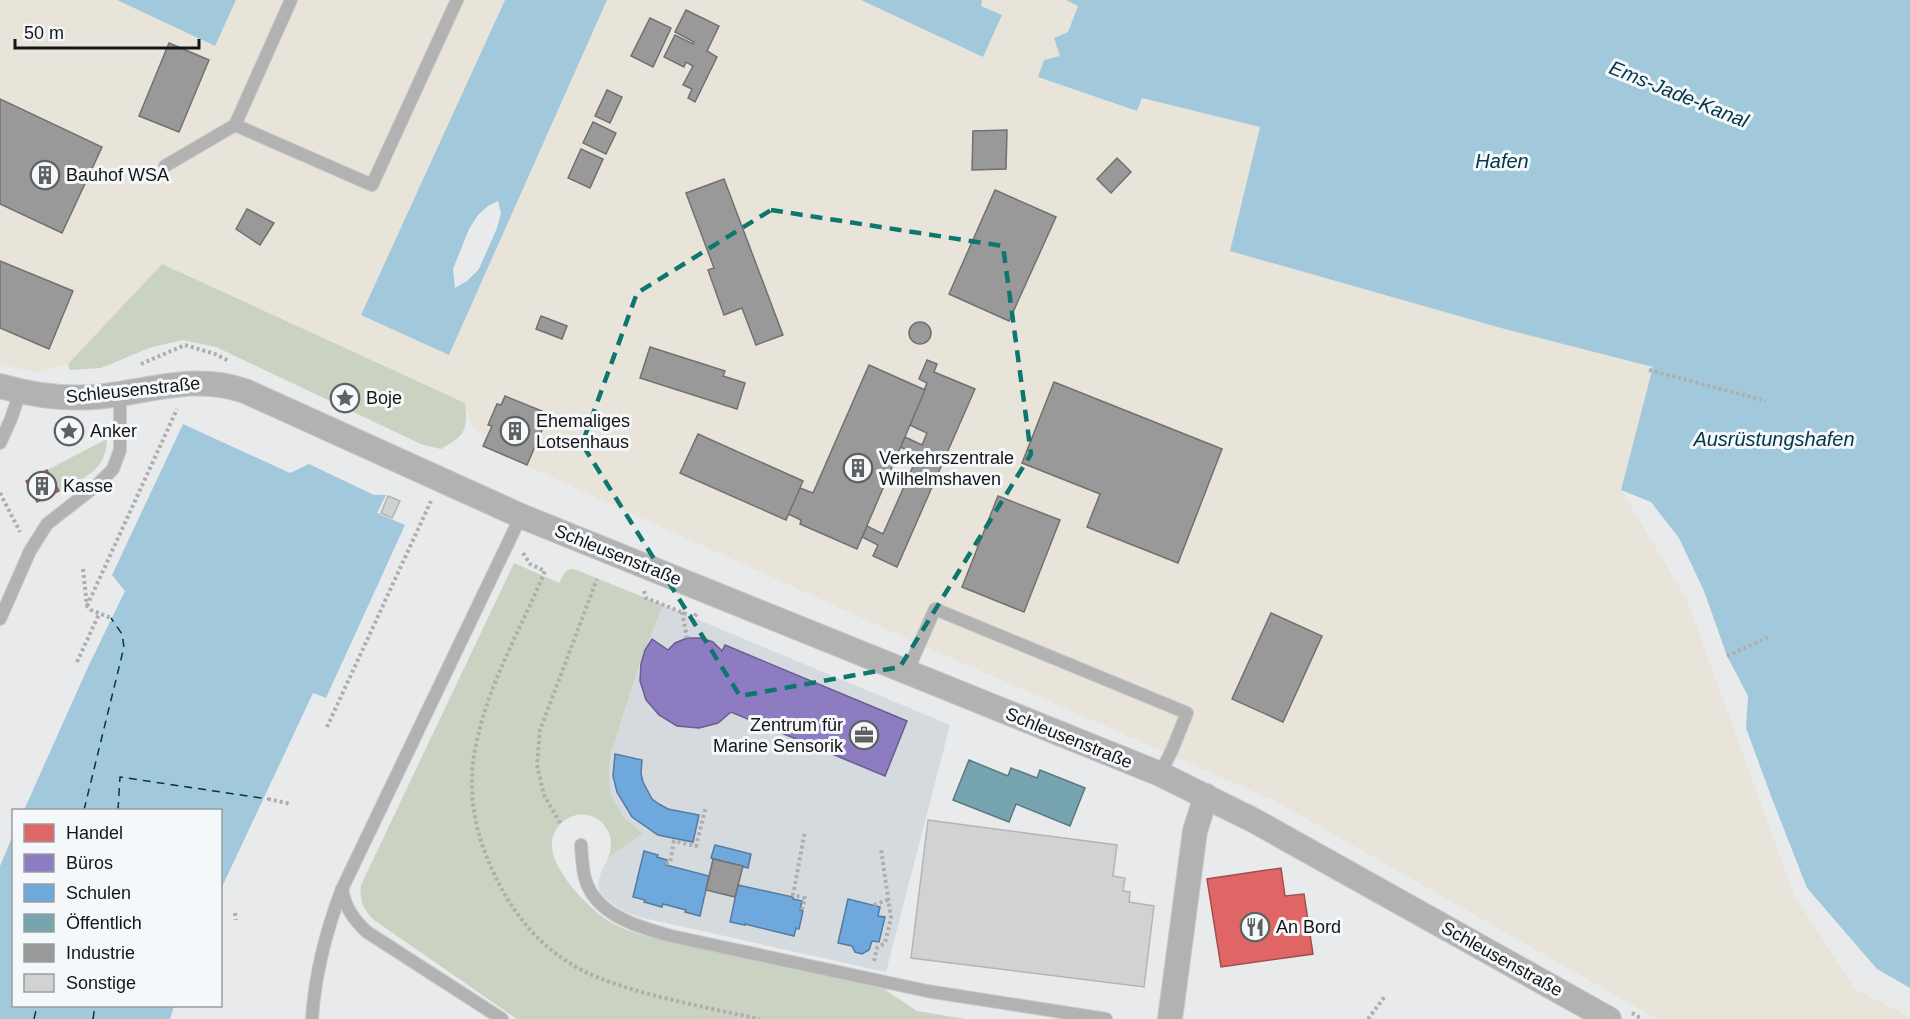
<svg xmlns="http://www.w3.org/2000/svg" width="1910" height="1019" font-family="Arial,sans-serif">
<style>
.industrial{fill:#e9e4d9}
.built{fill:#d5dadf}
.green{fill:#cad3c1}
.water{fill:#a2c9db;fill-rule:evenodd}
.shops{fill:#e06666;stroke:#a34e4e;stroke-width:1.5}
.offices{fill:#8e7cc3;stroke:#6a5d8f;stroke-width:1.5}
.schools{fill:#6fa8dc;stroke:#547ca1;stroke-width:1.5}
.public{fill:#76a5af;stroke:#597a81;stroke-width:1.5}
.industry{fill:#999;stroke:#717172;stroke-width:1.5}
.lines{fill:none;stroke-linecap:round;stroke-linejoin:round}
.ferry{stroke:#023648;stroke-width:1.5;stroke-dasharray:8 6;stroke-linecap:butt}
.building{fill:#d1d2d2;stroke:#b4b5b6;stroke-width:1.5}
.service-casing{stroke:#c7c8c9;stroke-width:14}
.minor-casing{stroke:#c7c8c9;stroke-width:26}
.path{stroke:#aeaeaf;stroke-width:4;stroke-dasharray:3 3;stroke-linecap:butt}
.service{stroke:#b2b2b3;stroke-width:12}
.minor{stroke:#b2b2b3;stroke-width:24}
.marked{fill:none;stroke:#0f766e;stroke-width:4.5;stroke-dasharray:12 8;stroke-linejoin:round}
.labels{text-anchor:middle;stroke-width:6;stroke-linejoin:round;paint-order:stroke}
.poi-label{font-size:18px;fill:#151516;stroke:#f5f8fa;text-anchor:start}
.street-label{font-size:18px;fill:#151516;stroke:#f5f8fa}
.water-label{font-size:20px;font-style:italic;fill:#023648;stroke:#f5f8fa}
</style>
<rect width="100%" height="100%" fill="#e9eaeb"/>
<path class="industrial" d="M0 0H117L215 46 236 0H505L362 315 449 355 607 0H861L983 57 980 5 982 0H1066L1078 6 1068 32 1142 97 1260 127 1230 251 1654 367 1621 490 1687 600 1794 895 1855 989 1910 1017V1019H1657L1275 801 897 634 483 446 487 436 474 430 464 403 162 264 68 364 37 373 0 364Z"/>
<path class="built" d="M663 605 950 725 886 972 639 917 621 910 605 898 600 892 598 884 600 875 608 858 643 833 624 817 611 795 609 782 610 756 642 657Z"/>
<g class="green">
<path d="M162 264 465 403C468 431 465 435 441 449L423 445 216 347 182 340 149 348 101 368 70 370 68 364Z"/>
<path d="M107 439C106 472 84 477 59 491L47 470Z"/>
<path d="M514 563 559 583C563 576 565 568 574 569L663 605 642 657 610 756 609 782 611 795 624 817 643 833 608 858C613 845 612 834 603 824 584 803 550 820 552 847 553 872 592 913 614 924 624 930 637 933 648 937L884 989 917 1011 966 1019H517L374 920C363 910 359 899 361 885Z"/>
</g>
<g class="water">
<path d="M117 0H236L215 46Z"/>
<path d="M505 0H607L449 355 361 315ZM498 201 501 213 497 228 479 269 467 281 455 288 453 269 469 229 478 215 488 206Z"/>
<path d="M861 0H982L981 6 1002 15 983 57Z"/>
<path d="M1066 0H1910V988L1877 969 1807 888 1771 796 1746 728 1748 696 1727 656 1704 591 1679 538 1651 502 1621 490 1653 367 1501 328 1230 251 1260 127 1142 98 1137 111 1038 77 1044 60 1060 56 1054 38 1068 32 1078 6Z"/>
<path d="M183 424 290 473 309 464 374 495H386L377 513 405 525 326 698 313 693 221 889 220 810H24L88 667 125 591 112 575Z"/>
<path d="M13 835 14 1006H174L170 1019H0V866Z"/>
</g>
<g class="shops">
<path d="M47 470 59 491 37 502 26 481Z"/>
<path d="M1281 868 1285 896 1304 894 1313 954 1221 967 1207 879Z"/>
</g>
<path class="offices" d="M687 638H701L713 642 722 651 725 645 907 721 885 776 731 712 718 723 699 728 677 726 659 715 646 700 640 681 641 664 645 650 652 639 668 650 675 643Z"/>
<g class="schools">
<path d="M615 754 642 760 641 773 643 782 652 799 659 804 668 809 699 815 693 842 658 835 632 817 617 792 613 776Z"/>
<path d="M715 845 751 854 748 868 711 858Z"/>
<path d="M644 851 658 855 657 857 667 860 666 865 709 876 700 916 685 912 686 910 663 904 662 907 644 902 645 900 633 897Z"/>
<path d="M738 885 793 897V899L802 901 800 910 803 911 799 929 796 928 794 936 745 924V925L730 922Z"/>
<path d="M848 899 880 907 878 916 885 917 879 942 872 941 869 950 862 954 855 952 852 946 838 943Z"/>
</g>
<path class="public" d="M969 760 1008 776 1011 768 1037 778 1040 770 1085 788 1070 826 1016 804 1009 822 953 800Z"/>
<g class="industry">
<path d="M686 10 719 26 707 51 717 57 695 102 688 98 692 89 683 85 693 66 686 62 684 67 664 57 675 35 693 44 694 42 675 32Z"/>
<path d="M650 18 671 28 653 67 631 56Z"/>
<path d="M169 43 209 60 179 132 139 116Z"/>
<path d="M607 90 622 97 610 123 595 116Z"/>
<path d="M0 99 102 147 62 233 0 204Z"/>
<path d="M593 122 616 133 606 154 583 143Z"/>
<path d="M1007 130 1006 169 972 170 973 131Z"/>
<path d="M581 149 603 159 590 188 568 178Z"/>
<path d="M1117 158 1131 172 1111 193 1097 179Z"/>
<path d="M724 179 783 335 756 345 742 308 724 315 708 270 714 268 686 193Z"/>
<path d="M995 190 1056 217 1009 321 949 294Z"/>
<path d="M247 209 274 223 260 245 236 229Z"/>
<path d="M0 261 73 291 49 349 0 328Z"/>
<path d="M541 316 567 326 562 339 536 329Z"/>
<circle cx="920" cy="333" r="11"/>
<path d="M650 347 725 371 723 376 745 383 737 409 640 378Z"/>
<path d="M927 360 937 364 934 372 975 389 897 567 873 556 878 545 862 537 867 526 883 534 918 455 900 447 905 437 922 445 927 433 910 425 927 383 919 379Z"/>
<path d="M869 365 925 390 857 549 800 524 801 520 788 514 800 488 813 493Z"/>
<path d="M1054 382 1222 449 1178 563 1087 527 1100 494 1022 463Z"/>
<path d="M505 396 549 414 527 465 483 446 492 426 488 425 497 404 501 405Z"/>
<path d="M698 434 803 481 786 520 680 473Z"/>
<path d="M998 496 1060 520 1024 612 962 587Z"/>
<path d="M1271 613 1322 636 1283 722 1232 699Z"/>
<path d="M713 859 743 866 735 897 706 890Z"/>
</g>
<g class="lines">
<g class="ferry">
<path d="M84 810 124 647 122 634 111 618"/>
<path d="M118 810 120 777 268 799"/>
<path d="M34 1019 37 1006"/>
<path d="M93 1019 95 1006"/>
</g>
</g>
<g class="building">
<path d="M388 496 400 501 392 518 381 513Z"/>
<path d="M928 820 1117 845 1113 876 1125 878 1123 891 1130 892 1129 902 1154 906 1144 987 911 958Z"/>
</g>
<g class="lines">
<g class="service-casing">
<g id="service">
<path d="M235 125 372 185 457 0"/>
<path d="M165 166 235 125 291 0"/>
<path d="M0 443 11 419 20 392"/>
<path d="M0 619 30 551 47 524 97 485 113 469 120 450V394"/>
<path d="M907 672 935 609 1187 713 1172 750 1160 774"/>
<path d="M581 845C582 856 582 867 585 878 595 915 638 927 671 936L927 991 1106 1019"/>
<path d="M342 889C345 907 353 919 367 932L502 1019"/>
<path d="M312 1019C315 973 326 931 342 889L521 516"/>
</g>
</g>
<g class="minor-casing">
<g id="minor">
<path d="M0 386C34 396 69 400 105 396 154 390 197 374 245 391L521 516 1160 774 1253 820 1609 1019"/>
<path d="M1170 1019 1195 831 1206 796"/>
</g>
</g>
<g class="path">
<path d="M141 364 185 345 215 354 229 361"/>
<path d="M1649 370 1766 401"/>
<path d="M0 493 20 532"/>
<path d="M523 553 530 564 545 571C522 627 490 680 477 740 467 780 472 823 488 860 504 899 529 937 565 960 588 976 617 985 645 993 683 1003 721 1011 760 1019"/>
<path d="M83 569 87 606 91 610 111 618"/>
<path d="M644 591 646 598 694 617 698 612"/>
<path d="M87 606 177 409"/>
<path d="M682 612 687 638"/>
<path d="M1727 656 1769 637"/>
<path d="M77 662 99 614"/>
<path d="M327 727 431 501"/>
<path d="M268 799 291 804"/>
<path d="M560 823 544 795 537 765 540 730 597 579"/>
<path d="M666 863H670L674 841 696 846 706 806"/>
<path d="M874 905 888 900"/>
<path d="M802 910 805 898 793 895 805 831"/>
<path d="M235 913 236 920"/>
<path d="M874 961 877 948 885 943 891 918 881 849"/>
<path d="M1632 1013 1642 1019"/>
<path d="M1368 1019 1386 995"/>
</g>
<use href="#service" class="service"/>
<use href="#minor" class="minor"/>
</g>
<path class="marked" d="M771 210 1003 246 1031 454 900 667 740 696 582 444 637 293Z"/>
<defs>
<g id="building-ring" transform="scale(1.5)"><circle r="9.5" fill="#f5f8fa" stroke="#5f6061" stroke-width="1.5"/><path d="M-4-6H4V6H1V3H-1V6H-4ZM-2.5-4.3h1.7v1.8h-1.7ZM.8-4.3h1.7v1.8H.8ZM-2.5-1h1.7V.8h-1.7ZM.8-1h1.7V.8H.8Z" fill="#5f6061"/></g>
<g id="sight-ring" transform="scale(1.5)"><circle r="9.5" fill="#f5f8fa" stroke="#5f6061" stroke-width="1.5"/><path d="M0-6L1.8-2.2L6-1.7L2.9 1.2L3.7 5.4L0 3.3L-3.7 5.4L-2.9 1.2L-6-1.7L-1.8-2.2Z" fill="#5f6061"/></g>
<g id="office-ring" transform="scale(1.5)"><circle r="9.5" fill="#f5f8fa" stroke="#5f6061" stroke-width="1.5"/><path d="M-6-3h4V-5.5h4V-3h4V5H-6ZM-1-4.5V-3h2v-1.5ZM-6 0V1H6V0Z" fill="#5f6061"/></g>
<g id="restaurant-ring" transform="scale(1.5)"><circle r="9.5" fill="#f5f8fa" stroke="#5f6061" stroke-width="1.5"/><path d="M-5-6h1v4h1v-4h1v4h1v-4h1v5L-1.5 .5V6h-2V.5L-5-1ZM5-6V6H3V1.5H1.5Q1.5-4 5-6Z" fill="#5f6061"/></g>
</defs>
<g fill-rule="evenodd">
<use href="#building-ring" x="45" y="175"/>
<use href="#sight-ring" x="345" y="398"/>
<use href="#sight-ring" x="69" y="431"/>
<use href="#building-ring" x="515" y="431"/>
<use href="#building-ring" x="858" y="468"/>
<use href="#building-ring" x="42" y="486"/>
<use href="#office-ring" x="864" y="735"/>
<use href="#restaurant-ring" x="1255" y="927"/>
</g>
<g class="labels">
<g class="poi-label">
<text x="66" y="181">Bauhof WSA</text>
<text x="366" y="404">Boje</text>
<text x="536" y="427">Ehemaliges<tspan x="536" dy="21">Lotsenhaus</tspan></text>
<text x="90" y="437">Anker</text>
<text x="879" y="464">Verkehrszentrale<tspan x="879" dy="21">Wilhelmshaven</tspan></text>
<text x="63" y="492">Kasse</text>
<text x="843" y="731" text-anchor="end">Zentrum für<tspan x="843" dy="21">Marine Sensorik</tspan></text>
<text x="1276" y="933">An Bord</text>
</g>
<g class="street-label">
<text transform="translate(133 390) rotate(-6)" y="6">Schleusenstraße</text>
<text transform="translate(618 555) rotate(22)" y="6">Schleusenstraße</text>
<text transform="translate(1069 738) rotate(22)" y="6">Schleusenstraße</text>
<text transform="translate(1502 959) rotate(29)" y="6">Schleusenstraße</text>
</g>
<g class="water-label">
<text transform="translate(1679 94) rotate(22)" y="7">Ems-Jade-Kanal</text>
<text x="1502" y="168">Hafen</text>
<text x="1774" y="446">Ausrüstungshafen</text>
</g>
</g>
<rect x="12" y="809" width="210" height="198" fill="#f5f8fa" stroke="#9b9d9f" stroke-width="1.5"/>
<rect x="24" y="824" width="30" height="18" fill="#e06666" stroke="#9b9d9f" stroke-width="1.5"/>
<text x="66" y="839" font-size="18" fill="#151516">Handel</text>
<rect x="24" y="854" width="30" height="18" fill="#8e7cc3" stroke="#9b9d9f" stroke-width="1.5"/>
<text x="66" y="869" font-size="18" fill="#151516">Büros</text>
<rect x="24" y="884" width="30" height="18" fill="#6fa8dc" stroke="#9b9d9f" stroke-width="1.5"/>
<text x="66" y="899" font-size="18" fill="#151516">Schulen</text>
<rect x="24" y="914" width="30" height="18" fill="#76a5af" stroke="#9b9d9f" stroke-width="1.5"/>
<text x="66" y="929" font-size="18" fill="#151516">Öffentlich</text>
<rect x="24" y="944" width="30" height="18" fill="#999999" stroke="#9b9d9f" stroke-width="1.5"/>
<text x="66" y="959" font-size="18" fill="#151516">Industrie</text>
<rect x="24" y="974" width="30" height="18" fill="#d1d2d2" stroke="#9b9d9f" stroke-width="1.5"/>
<text x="66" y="989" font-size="18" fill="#151516">Sonstige</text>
<path d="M15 39v9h184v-9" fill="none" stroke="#151516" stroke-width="3"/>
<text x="24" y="39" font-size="18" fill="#151516" stroke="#f5f8fa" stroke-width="4.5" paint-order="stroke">50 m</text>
</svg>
